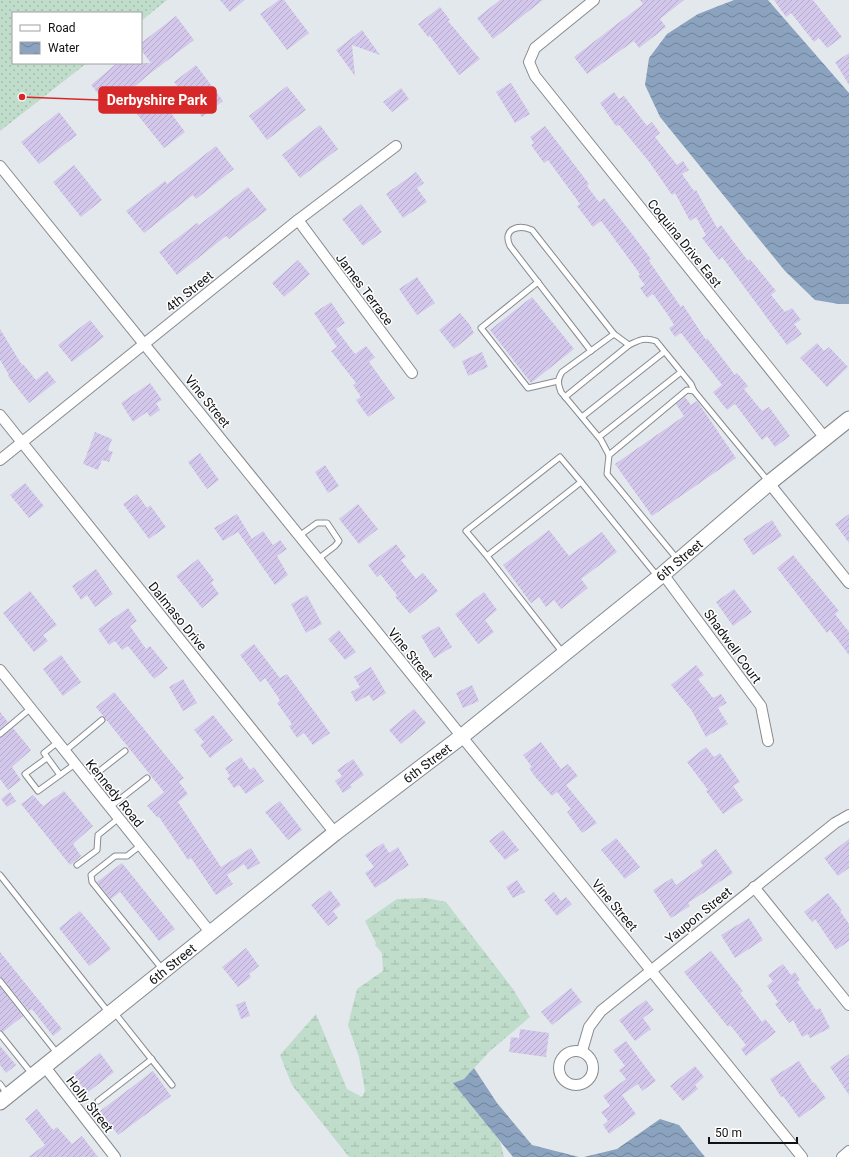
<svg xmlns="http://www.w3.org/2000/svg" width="849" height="1157" font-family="Roboto,sans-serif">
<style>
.grass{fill:url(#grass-dots)}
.wetland{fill:url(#wetland-marsh)}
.water{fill:url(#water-waves)}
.building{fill:url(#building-hatch)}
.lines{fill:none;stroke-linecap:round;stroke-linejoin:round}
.lane-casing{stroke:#878b90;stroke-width:7}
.street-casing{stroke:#878b90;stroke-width:12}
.secondary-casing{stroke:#878b90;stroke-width:17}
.lane{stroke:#fff;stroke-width:5}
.street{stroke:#fff;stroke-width:10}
.secondary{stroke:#fff;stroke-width:15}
.labels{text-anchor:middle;stroke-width:3;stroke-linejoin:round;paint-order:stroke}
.street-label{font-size:13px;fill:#111214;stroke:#fff}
.leader{fill:none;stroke:#d62828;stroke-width:1.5}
.callout-dot{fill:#d62828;stroke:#fff;stroke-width:1.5}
.callout{fill:#d62828;stroke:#d62828;stroke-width:1.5}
.callout-label{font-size:14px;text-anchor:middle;font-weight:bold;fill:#fff}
</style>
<defs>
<pattern id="grass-dots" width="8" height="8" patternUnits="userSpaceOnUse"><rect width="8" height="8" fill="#c0dccb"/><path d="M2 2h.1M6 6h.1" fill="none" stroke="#a4bcad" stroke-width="1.8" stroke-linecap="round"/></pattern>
<pattern id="wetland-marsh" width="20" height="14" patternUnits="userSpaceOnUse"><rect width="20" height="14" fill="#c0dccb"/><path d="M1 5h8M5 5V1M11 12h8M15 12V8" fill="none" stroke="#a4bcad"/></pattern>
<pattern id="water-waves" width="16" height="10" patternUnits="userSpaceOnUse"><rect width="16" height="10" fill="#8ba3bf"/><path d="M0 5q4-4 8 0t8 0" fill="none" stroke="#70839a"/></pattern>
<pattern id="building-hatch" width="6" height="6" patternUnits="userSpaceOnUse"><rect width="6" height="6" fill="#d3c8eb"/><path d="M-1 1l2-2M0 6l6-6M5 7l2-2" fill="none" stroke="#b4abc9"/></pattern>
</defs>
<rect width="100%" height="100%" fill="#e3e8ed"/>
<path class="grass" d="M0 0H167L141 21V13H13V63H87L0 131Z"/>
<path class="wetland" d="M427 898 446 902 513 989 530 1017 490 1051 464 1079 453 1083 500 1141 504 1157H349L292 1085 280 1055 316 1014 347 1089 362 1097 365 1091 359 1057 348 1025 357 989 383 971 382 953 375 945 376 943 365 921 397 899Z"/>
<g class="water">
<path d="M734 0H768L849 93V304H839L815 300 785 271 660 117 645 85 649 58 667 34 698 14Z"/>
<path d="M474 1068 497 1103 532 1145 579 1157H513L453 1083 464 1079Z"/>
<path d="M660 1119 679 1125 705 1157H584L617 1149Z"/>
</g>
<g class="building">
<path d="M220 0H245L230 12Z"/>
<path d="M279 0H284L309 33 287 50 260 14Z"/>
<path d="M500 0H543L493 39 477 18Z"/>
<path d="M640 0H684L660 19 666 27 639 48 634 41 587 74 574 57 643 4Z"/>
<path d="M774 0H813L842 37 827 48 819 38 814 42 791 13 786 17Z"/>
<path d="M440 7 450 20 448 21 480 59 459 75 430 36 428 37 418 24Z"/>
<path d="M176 16 194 40 147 76 110 108 91 85 117 63H151L141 50V43Z"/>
<path d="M362 30 380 55 352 45 355 76 336 50Z"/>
<path d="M849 53V85L835 62Z"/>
<path d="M196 65 223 101 202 117 174 82Z"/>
<path d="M511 83 530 114 515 123 496 92Z"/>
<path d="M287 86 306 110 267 140 249 116Z"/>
<path d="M401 88 409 99 392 112 383 102Z"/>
<path d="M614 92 619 99 624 96 647 126 652 122 660 133 655 137 677 165 683 161 689 170 682 174 694 191 696 190 717 228 721 225 748 261 750 259 776 291 771 295 785 312 792 308 801 320 794 324 802 334 787 345 722 257 719 260 702 238 706 235 696 217 690 221 675 193 672 195 650 163 619 125 616 126 600 103Z"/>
<path d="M159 97 185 132 164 148 137 114Z"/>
<path d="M59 112 77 135 39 164 21 142Z"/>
<path d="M320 125 338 149 300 178 282 155Z"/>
<path d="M545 126 589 184 587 186 599 202 604 198 629 230 651 259 649 261 681 307 683 305 706 340 707 338 735 375 737 373 748 386 744 389 762 411 769 407 790 436 775 447 767 436 762 440 735 404 727 410 713 392 722 385 681 333 675 337 669 328 674 325 668 315 653 294 647 298 640 288 645 285 638 276 640 274 610 233 601 221 593 227 577 206 580 204 548 160 544 163 531 145 534 143 530 137Z"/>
<path d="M216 146 234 169 196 199 193 195 144 233 126 211 165 181 167 184Z"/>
<path d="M74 165 102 200 81 217 53 182Z"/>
<path d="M416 172 424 183 417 188 427 202 403 218 386 194Z"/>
<path d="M248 187 267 210 229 239 226 236 177 275 159 252 197 223 199 225Z"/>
<path d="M361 204 382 232 363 246 342 219Z"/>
<path d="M298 260 310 274 284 297 272 283Z"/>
<path d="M417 277 435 303 417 315 399 289Z"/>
<path d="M532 297 574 349 531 383 490 330Z"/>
<path d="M331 302 345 323 336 329 355 354 366 346 375 357 369 362 395 398 368 417 356 400 361 397 353 385 356 383 331 351 337 347 314 313Z"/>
<path d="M460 313 470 325 474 333 454 349 439 330Z"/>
<path d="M90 320 104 337 72 362 58 345Z"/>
<path d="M0 329 22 365 23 364 36 380 47 371 56 382 29 403 8 376 9 375 0 360Z"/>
<path d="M817 343 824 351 829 347 848 367 827 387 800 358Z"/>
<path d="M482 352 488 367 468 376 462 361Z"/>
<path d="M150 383 162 400 156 403 160 410 150 417 147 412 133 422 121 403Z"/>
<path d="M685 397 691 405 697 401 736 458 652 516 615 464 684 416 676 404Z"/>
<path d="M95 432 112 439 108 450 113 452 109 462 102 460 98 470 83 464Z"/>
<path d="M200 453 219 480 207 489 188 462Z"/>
<path d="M325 465 339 486 328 493 315 472Z"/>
<path d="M25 483 44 506 29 518 10 495Z"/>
<path d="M137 494 147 508 150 505 166 527 149 539 123 504Z"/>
<path d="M358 504 378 529 359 544 339 519Z"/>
<path d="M237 514 252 539 263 531 273 545 280 540 287 549 277 556 288 575 275 585 238 532 223 541 214 528Z"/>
<path d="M849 514V543L835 524Z"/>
<path d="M772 520 782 536 753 555 743 539Z"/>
<path d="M549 530 569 556 602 532 617 552 581 579 588 588 561 609 554 600 546 607 539 597 531 603 503 565Z"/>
<path d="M396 544 406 557 401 560 416 579 423 573 438 591 410 614 395 597 397 595 380 574 377 577 368 565Z"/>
<path d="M793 555 839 611 835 614 849 632V655L830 630 827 633 777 568Z"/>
<path d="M198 559 214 580 211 583 219 594 202 608 176 576Z"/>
<path d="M96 569 113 594 95 607 87 595 81 600 72 586Z"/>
<path d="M734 589 752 612 733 626 716 602Z"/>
<path d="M30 591 57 625 43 635 48 641 34 652 3 613Z"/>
<path d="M484 592 497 610 485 620 494 632 478 644 455 614Z"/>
<path d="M307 595 322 624 306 633 291 604Z"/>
<path d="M128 608 137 621 130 626 146 649 150 646 168 668 154 679 128 646 122 650 115 641 109 645 98 629Z"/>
<path d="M439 626 452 647 434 658 421 636Z"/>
<path d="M339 630 356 652 345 660 328 639Z"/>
<path d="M254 644 280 678 287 674 330 733 313 745 304 733 297 738 289 726 292 724 277 703 280 700 265 678 260 682 240 655Z"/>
<path d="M61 655 81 682 63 696 43 669Z"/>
<path d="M696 665 704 675 698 679 713 698 721 694 727 703 718 708 728 724 706 737 692 711 671 685Z"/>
<path d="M371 667 386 693 373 701 369 695 356 702 351 692 360 687 354 677Z"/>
<path d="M183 679 197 703 183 711 169 687Z"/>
<path d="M472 685 479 701 463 708 456 693Z"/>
<path d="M114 692 184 778 179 782 188 794 178 802 221 867 251 848 260 863 248 870 244 864 227 875 233 884 216 895 191 858 188 860 159 817 158 818 147 806 164 792 96 707Z"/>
<path d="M414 709 426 723 401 744 389 730Z"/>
<path d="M0 712 8 722 0 729Z"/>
<path d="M213 715 233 740 210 758 200 745 204 742 194 730Z"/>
<path d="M13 728 31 750 12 767 21 780 8 790 0 779V738Z"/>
<path d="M541 742 561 769 568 764 578 776 566 785 597 823 582 833 567 812 571 809 557 792 552 796 536 778 529 768 532 767 523 755Z"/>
<path d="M706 747 714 757 720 753 740 782 733 786 743 800 723 814 706 791 708 790 687 762Z"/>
<path d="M241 757 250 770 254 767 264 781 246 794 239 785 234 788 227 778 230 776 225 768Z"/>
<path d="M353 759 364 775 350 785 352 787 343 793 335 781 342 776 337 770Z"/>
<path d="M64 791 93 826 73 844 81 856 70 865 21 804 33 795 43 806Z"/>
<path d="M10 792 16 801 7 807 1 799Z"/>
<path d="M280 801 302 830 288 840 265 812Z"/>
<path d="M503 830 519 850 505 860 489 841Z"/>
<path d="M616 838 640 867 625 879 601 850Z"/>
<path d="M849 839V868L838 876 824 858Z"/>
<path d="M383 843 389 853 398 847 409 865 375 888 365 873 374 867 365 855Z"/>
<path d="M716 849 733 873 688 903 690 906 671 918 653 890 672 878 676 885 703 866 700 861Z"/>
<path d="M122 863 175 929 159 941 120 892 111 899 97 882Z"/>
<path d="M517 880 525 892 513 898 506 887Z"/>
<path d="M330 890 341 905 333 911 338 918 328 926 311 905Z"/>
<path d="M554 892 561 901 566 897 572 904 557 916 544 900Z"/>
<path d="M828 893 842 910 840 911 849 924V941L836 950 815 919 812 922 804 912Z"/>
<path d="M80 911 111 949 89 966 59 928Z"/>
<path d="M749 918 763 940 735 958 721 935Z"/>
<path d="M246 948 259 966 249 974 251 977 238 987 222 967Z"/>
<path d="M711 951 743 991 740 993 762 1022 765 1019 776 1032 746 1056 741 1049 746 1045 730 1025 728 1027 684 972Z"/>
<path d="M0 952 62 1029 53 1036 32 1009 29 1011 3 979 0 977Z"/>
<path d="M783 964 791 975 795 972 800 980 797 982 816 1010 820 1008 830 1028 810 1038 808 1034 802 1037 793 1020 789 1023 775 1004 778 1002 767 986 773 981 768 975Z"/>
<path d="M0 987 23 1016 3 1032 0 1030Z"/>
<path d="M571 988 582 1002 552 1025 541 1012Z"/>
<path d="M646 1000 654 1010 643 1018 651 1029 635 1041 619 1020Z"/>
<path d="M245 1001 250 1016 241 1019 236 1005Z"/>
<path d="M520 1029 549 1033 546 1057 509 1052 511 1037 519 1038Z"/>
<path d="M626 1041 656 1081 642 1091 638 1084 622 1095 636 1114 609 1134 603 1125 608 1121 601 1112 610 1106 603 1096 626 1079 619 1070 625 1066 613 1050Z"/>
<path d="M0 1046 16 1065 6 1073 0 1065Z"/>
<path d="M100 1053 114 1072 87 1093 73 1074Z"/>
<path d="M849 1054V1095L830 1067Z"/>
<path d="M799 1061 813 1083 814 1082 826 1098 799 1118 783 1096 781 1097 770 1079Z"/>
<path d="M695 1066 704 1077 695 1085 698 1089 683 1101 670 1086Z"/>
<path d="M153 1071 171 1096 118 1135 100 1111Z"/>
<path d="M37 1109 53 1130 57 1127 72 1144 82 1136 98 1157H28L45 1145 25 1119Z"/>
</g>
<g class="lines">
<g class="lane-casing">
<g id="lane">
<path d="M538 282 481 328 528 388 558 381"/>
<path d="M591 351 510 246C502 229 518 224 532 230L614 334"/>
<path d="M565 397 629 345"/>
<path d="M582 417 664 352"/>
<path d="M599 437 681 372"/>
<path d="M609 455 601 440 561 392C558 384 557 380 562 372L614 334 629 345C639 340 645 337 656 341L691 384 694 391"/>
<path d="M581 482 658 577"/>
<path d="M299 536 317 523H327L339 541 335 546 318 559"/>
<path d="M487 556 466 531 560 457 581 482 487 556 563 653"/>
<path d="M678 560 607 474 609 455 687 390 694 391 768 481"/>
<path d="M0 734 31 708"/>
<path d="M58 742 44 753 60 775 75 764"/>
<path d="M65 751 102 720"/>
<path d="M47 758 25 774 38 791 60 775"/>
<path d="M88 780 125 751"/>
<path d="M110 807 147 778"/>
<path d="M141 845 127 856H115L91 875 92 882 163 970"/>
<path d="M77 865 97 850 98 835 119 818"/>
<path d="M0 875 109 1013"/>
<path d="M0 981 57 1053"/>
<path d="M114 1012 172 1085"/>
<path d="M0 1034 32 1074"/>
<path d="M0 1084 8 1095"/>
<path d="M98 1101 152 1059"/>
</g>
</g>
<g class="street-casing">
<g id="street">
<path d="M594 0 535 48 529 62 535 76 825 438"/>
<path d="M0 166 802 1157"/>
<path d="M298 220 412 373"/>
<path d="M0 415 335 833"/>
<path d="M0 460 298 220 396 146"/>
<path d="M769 483 849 583"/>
<path d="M663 574 761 706 768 741"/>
<path d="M0 670 210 932"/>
<path d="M754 887 849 1005"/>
<circle cx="576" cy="1068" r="17"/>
<path d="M582 1051 589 1027 601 1011 835 823 849 815"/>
<path d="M45 1067 115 1157"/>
<path d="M842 1157 849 1151"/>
</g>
</g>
<g class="secondary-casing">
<path id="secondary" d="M0 1102 335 833 461 737 663 574 769 483 849 419"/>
</g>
<use href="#lane" class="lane"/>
<use href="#street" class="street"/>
<use href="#secondary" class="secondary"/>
</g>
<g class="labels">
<g class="street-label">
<text transform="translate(685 243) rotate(51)" y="5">Coquina Drive East</text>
<text transform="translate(365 289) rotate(53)" y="5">James Terrace</text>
<text transform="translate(189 291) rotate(-39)" y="5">4th Street</text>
<text transform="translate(208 401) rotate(51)" y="5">Vine Street</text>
<text transform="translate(679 560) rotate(-40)" y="5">6th Street</text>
<text transform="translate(178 616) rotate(51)" y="5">Dalmaso Drive</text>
<text transform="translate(733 646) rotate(54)" y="5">Shadwell Court</text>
<text transform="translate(411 654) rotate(51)" y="5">Vine Street</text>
<text transform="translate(427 763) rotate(-37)" y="5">6th Street</text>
<text transform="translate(115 793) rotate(51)" y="5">Kennedy Road</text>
<text transform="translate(615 905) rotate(50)" y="5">Vine Street</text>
<text transform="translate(698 915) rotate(-39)" y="5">Yaupon Street</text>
<text transform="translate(172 964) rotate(-39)" y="5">6th Street</text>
<text transform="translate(90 1104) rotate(52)" y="5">Holly Street</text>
</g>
</g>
<path class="leader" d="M22 97L99 100"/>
<circle class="callout-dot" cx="22" cy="97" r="4"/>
<rect class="callout" x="99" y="87" width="117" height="26" rx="4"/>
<g class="callout-label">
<text x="157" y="105">Derbyshire Park</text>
</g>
<rect x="12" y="12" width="130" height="52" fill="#ffffff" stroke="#a0a0a1"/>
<rect x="20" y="25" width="20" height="6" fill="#ffffff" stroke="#a0a0a1"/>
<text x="48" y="32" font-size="12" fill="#111214">Road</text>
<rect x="20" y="42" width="20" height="12" fill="url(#water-waves)" stroke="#a0a0a1"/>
<text x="48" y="52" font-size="12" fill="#111214">Water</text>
<path d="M709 1137v6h88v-6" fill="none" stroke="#111214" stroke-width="2"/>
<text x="715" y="1137" font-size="12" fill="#111214" stroke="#ffffff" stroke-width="3" paint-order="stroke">50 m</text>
</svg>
